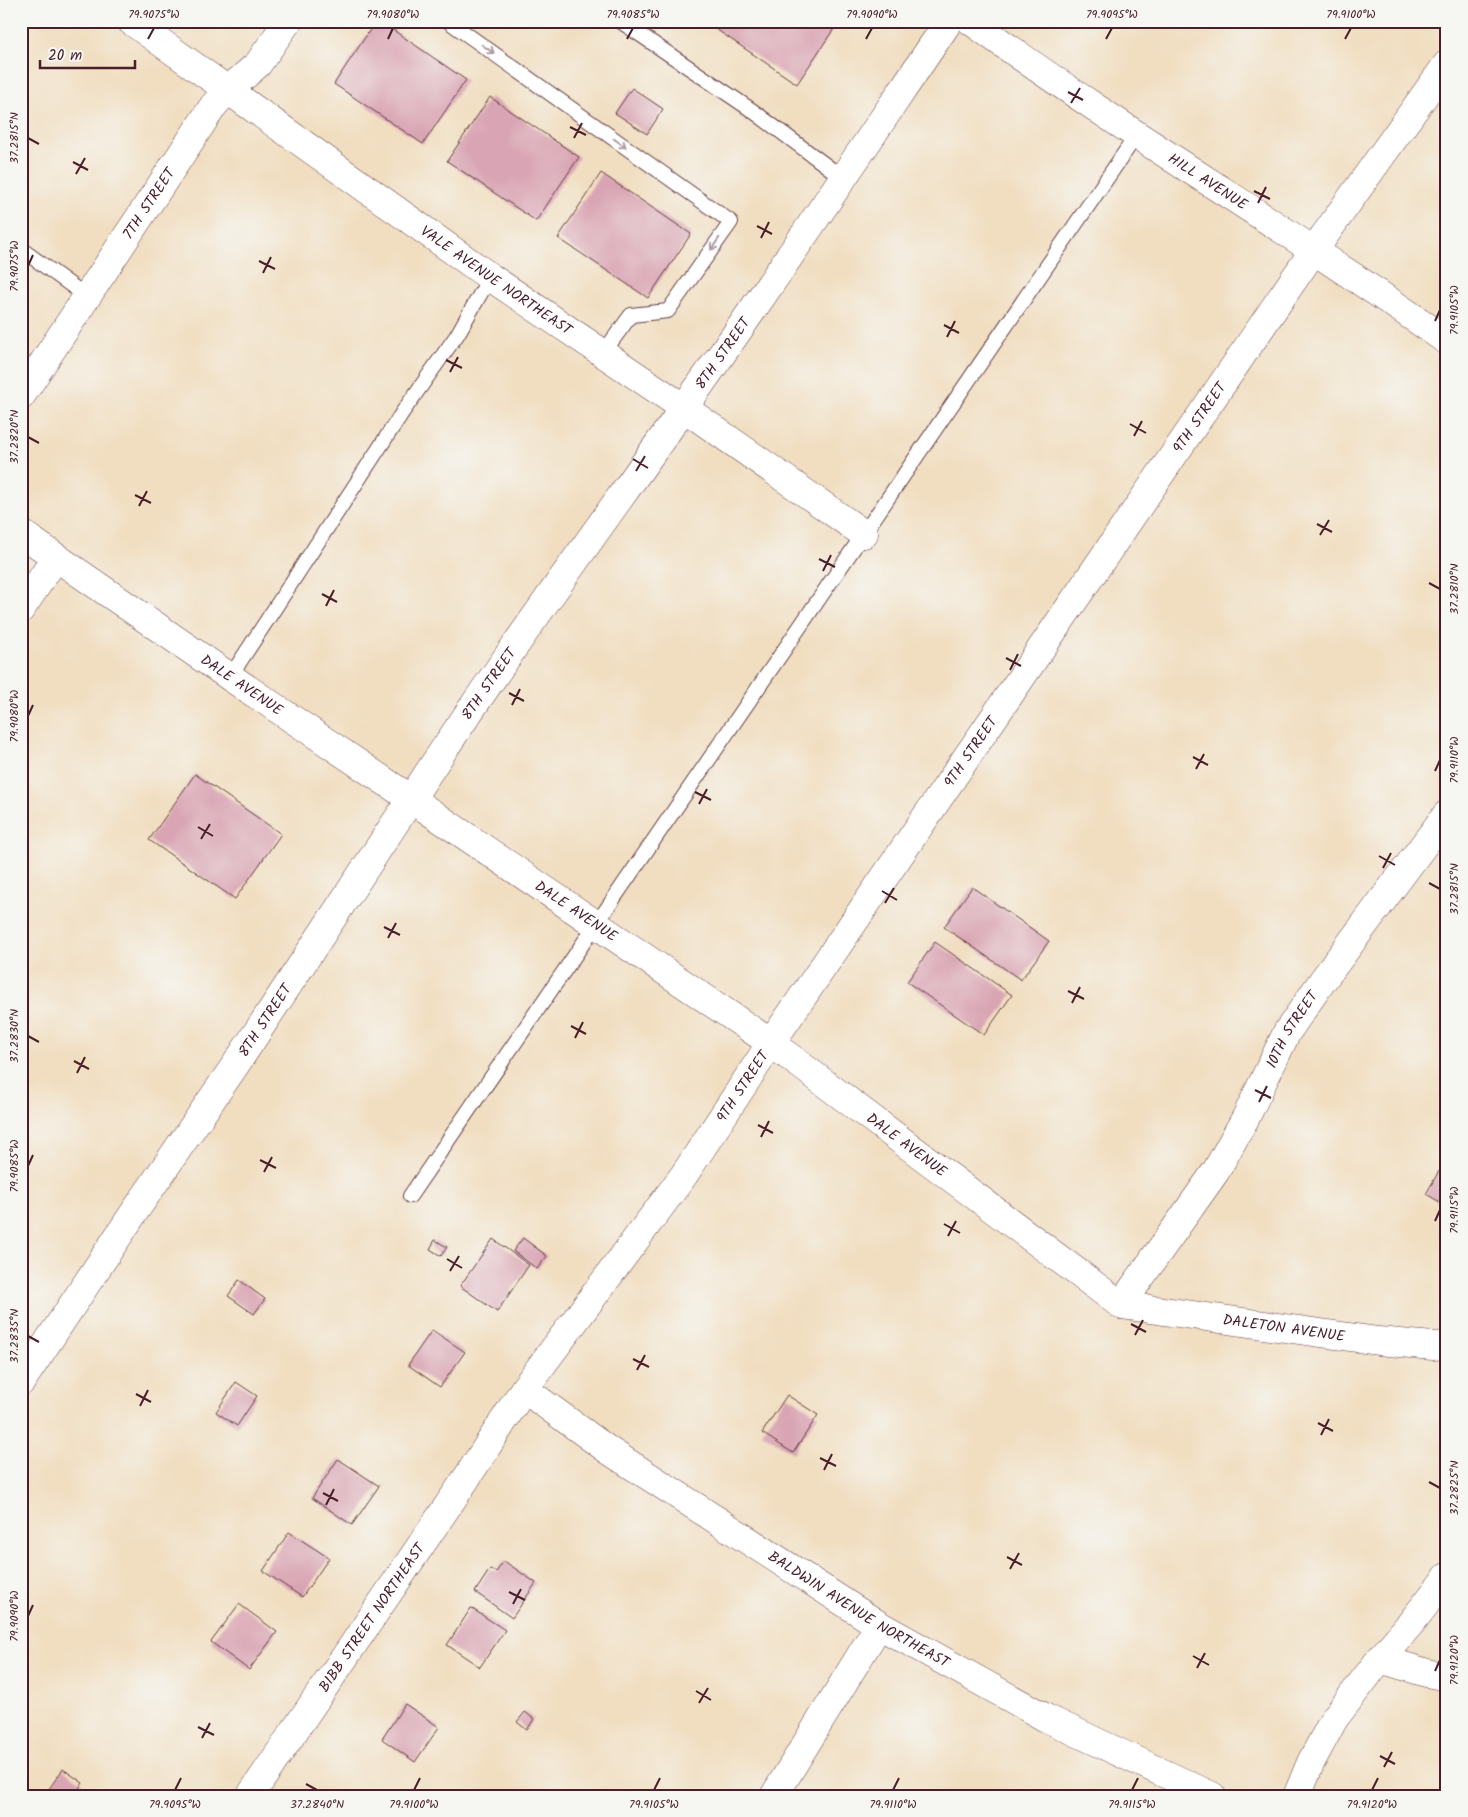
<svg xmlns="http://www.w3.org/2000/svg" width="1468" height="1817" font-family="Kalam,sans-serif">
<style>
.building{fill:#d9a5b4}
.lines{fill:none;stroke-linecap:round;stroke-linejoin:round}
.service-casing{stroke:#633c42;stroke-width:16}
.minor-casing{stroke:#633c42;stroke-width:29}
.tertiary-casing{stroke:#633c42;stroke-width:29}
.service{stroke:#fff;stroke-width:14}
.minor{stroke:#fff;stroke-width:28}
.tertiary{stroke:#fff;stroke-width:28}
.oneway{stroke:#ae9aa0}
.ticks{fill:none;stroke:#4a1f2b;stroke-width:2}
.labels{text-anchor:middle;stroke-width:4.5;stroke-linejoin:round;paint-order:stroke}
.street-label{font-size:15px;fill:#4a1f2b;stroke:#f6f6f2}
.neatline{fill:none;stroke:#4a1f2b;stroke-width:2}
.ticks-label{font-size:12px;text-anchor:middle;fill:#4a1f2b}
</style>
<rect width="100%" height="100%" fill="#f6f6f2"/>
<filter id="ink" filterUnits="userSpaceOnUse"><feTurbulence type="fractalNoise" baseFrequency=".02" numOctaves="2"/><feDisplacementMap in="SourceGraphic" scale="10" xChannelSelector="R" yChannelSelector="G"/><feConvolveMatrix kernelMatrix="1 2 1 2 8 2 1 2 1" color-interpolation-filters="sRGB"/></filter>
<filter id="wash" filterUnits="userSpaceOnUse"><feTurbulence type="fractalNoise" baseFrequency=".0096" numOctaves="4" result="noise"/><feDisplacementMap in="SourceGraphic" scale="20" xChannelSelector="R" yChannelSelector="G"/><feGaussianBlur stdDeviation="1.12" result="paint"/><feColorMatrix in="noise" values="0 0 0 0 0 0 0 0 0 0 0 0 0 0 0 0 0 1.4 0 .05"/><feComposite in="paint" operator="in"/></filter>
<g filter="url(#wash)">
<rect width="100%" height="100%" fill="#f1dec1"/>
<g id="blocks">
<g class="building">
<path d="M376 21H380L466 80 423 144 334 84Z"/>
<path d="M709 21H839L797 84 707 23Z"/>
<path d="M632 88 663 109 647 134 615 113Z"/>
<path d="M490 97 579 157 536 221 447 161Z"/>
<path d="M601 173 691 234 648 298 558 238Z"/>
<path d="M195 774 281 834 235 899 149 840Z"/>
<path d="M972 887 1049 941 1021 980 944 927Z"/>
<path d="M935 942 1012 995 984 1035 907 982Z"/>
<path d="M1439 1171 1447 1176V1206L1426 1194Z"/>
<path d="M523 1238 547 1256 537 1269 513 1251Z"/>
<path d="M493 1239 529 1265 497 1312 460 1286Z"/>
<path d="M435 1240 447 1247 441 1256 430 1249Z"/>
<path d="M239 1280 265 1299 254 1314 228 1296Z"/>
<path d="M432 1330 465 1352 440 1387 408 1365Z"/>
<path d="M236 1382 257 1396 237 1426 216 1412Z"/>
<path d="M787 1395 818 1415 793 1453 762 1433Z"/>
<path d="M338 1459 379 1486 352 1525 312 1498Z"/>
<path d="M289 1532 329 1558 302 1597 263 1571Z"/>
<path d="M504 1561 536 1583 512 1618 475 1592 490 1569 496 1572Z"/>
<path d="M239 1604 277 1632 249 1670 211 1642Z"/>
<path d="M471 1608 505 1630 480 1667 447 1645Z"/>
<path d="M405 1704 439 1727 415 1762 382 1739Z"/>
<path d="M525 1712 534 1719 527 1730 517 1722Z"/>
<path d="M63 1769 83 1783 73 1796H44Z"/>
</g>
</g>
</g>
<g filter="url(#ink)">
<use href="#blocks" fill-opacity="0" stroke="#633c42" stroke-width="1"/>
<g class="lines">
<g class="service-casing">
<g id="service">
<path d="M448 21 731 222 668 311 631 315 603 353"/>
<path d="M620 21 753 111 843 178"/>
<path d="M21 249 86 296"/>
<path d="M230 677 402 413 457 335 490 277"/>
<path d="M410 1196 1136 136"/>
</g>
</g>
<g class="minor-casing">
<g id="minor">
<path id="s1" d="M131 21 490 277 684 408 864 534"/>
<path id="s2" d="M971 21C1126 134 1291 230 1447 341"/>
<path id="s3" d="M21 396 214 105 227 91 258 64 288 21"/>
<path d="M21 609 56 557"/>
<path id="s4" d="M1121 1305 1216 1171 1246 1117 1287 1032 1323 980 1447 814"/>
<path id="s5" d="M21 1382 133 1214 236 1064 411 799 771 1043 1121 1305 1378 1341 1433 1346 1447 1345"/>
<path id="s6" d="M524 1389 608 1450 879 1625 1046 1718 1212 1796"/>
<path d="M1380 1659 1427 1673 1447 1677"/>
<path id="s7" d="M250 1796 466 1479 524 1389 684 1175 771 1043 1314 250 1447 64"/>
<path d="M774 1796 879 1625"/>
<path d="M1297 1796 1311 1762 1334 1719 1380 1659 1411 1623 1447 1577"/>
</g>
</g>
<g class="tertiary-casing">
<g id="tertiary">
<path id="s8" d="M21 533 230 677 411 799C498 666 591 539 683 409 774 282 861 151 949 21"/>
</g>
</g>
<use href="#service" class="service"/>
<use href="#minor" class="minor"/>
<use href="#tertiary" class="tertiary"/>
</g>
<defs><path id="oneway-shaft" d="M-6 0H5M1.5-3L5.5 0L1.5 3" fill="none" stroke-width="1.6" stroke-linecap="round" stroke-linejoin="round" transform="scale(1.25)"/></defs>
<g class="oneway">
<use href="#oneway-shaft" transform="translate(488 49) rotate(35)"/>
<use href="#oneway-shaft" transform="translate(620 143) rotate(35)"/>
<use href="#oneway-shaft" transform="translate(715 244) rotate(125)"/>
</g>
</g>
<path class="ticks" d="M148 39 154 28M388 39 393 28M627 39 633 28M866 39 872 28M1106 39 1112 28M1345 39 1351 28M1068 92 1083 100M1071 103 1080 88M570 127 586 135M28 138 39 144M574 138 582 123M73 162 88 170M76 174 85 158M1254 191 1270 199M1258 203 1266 187M757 226 772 234M761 238 769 222M259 261 275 269M28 266 33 255M263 273 271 257M1435 321 1440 310M944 325 959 333M947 337 955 321M446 360 462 368M450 372 458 357M1130 424 1146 433M1134 436 1142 421M28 437 39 443M633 459 648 468M636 471 645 456M135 495 151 503M139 506 147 491M1317 524 1332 532M1320 535 1329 520M819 559 835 567M823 571 831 555M1429 583 1440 589M322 594 337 602M326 606 334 590M1006 658 1021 666M1010 670 1018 654M509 693 524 701M512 705 520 689M28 716 33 705M1193 757 1208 765M1196 769 1204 754M1435 771 1440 760M695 792 711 800M699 804 707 789M198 827 213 836M201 839 210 824M1379 856 1395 865M1383 868 1391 853M1429 883 1440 889M882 891 897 900M885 903 894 888M384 927 400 935M388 938 396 923M1068 991 1084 999M1072 1003 1080 987M571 1026 586 1034M28 1036 39 1042M575 1038 583 1022M74 1061 89 1069M77 1073 85 1057M1255 1090 1271 1098M1259 1102 1267 1086M758 1125 773 1133M761 1137 769 1121M260 1160 276 1168M28 1166 33 1155M264 1172 272 1157M1435 1221 1440 1210M944 1224 960 1233M948 1236 956 1221M447 1259 462 1268M450 1271 459 1256M1131 1324 1146 1332M1135 1335 1143 1320M28 1336 39 1342M633 1359 649 1367M637 1370 645 1355M136 1394 151 1402M140 1406 148 1390M1318 1423 1333 1431M1321 1435 1329 1419M820 1458 836 1466M824 1470 832 1454M1429 1482 1440 1488M323 1493 338 1501M326 1505 334 1489M1007 1557 1022 1565M1010 1569 1019 1553M509 1592 525 1600M513 1604 521 1589M28 1616 33 1605M1193 1656 1209 1665M1197 1668 1205 1653M1435 1671 1440 1660M696 1691 711 1700M699 1703 708 1688M198 1727 214 1735M202 1738 210 1723M1380 1756 1395 1764M1384 1767 1392 1752M306 1784 317 1790M175 1790 181 1778M414 1790 420 1778M654 1790 660 1778M893 1790 899 1778M1132 1790 1138 1778M1372 1790 1378 1778"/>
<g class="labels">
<g class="street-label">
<text dy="5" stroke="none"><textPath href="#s2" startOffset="286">HILL AVENUE</textPath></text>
<text dy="5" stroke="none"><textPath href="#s3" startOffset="231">7TH STREET</textPath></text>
<text dy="5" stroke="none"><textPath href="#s1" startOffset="448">VALE AVENUE NORTHEAST</textPath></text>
<text dy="5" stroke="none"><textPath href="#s8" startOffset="1016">8TH STREET</textPath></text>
<text dy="5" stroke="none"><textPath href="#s7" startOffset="1674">9TH STREET</textPath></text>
<text dy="5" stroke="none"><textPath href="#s8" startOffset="268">DALE AVENUE</textPath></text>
<text dy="5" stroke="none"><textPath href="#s8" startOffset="611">8TH STREET</textPath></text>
<text dy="5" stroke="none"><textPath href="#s7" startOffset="1269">9TH STREET</textPath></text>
<text dy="5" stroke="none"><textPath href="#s5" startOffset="901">DALE AVENUE</textPath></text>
<text dy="5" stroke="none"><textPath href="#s5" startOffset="436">8TH STREET</textPath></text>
<text dy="5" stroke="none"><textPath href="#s4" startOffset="325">10TH STREET</textPath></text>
<text dy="5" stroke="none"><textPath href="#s7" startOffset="864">9TH STREET</textPath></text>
<text dy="5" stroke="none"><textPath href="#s5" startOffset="1306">DALE AVENUE</textPath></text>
<text dy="5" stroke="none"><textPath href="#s5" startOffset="1738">DALETON AVENUE</textPath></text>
<text dy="5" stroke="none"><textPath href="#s6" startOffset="401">BALDWIN AVENUE NORTHEAST</textPath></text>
<text dy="5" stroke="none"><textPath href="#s7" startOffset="216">BIBB STREET NORTHEAST</textPath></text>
</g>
</g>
<rect width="1468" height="1817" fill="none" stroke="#f6f6f2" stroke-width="55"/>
<path d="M40 60v8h95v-8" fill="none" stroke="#4a1f2b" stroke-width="2.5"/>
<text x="48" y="60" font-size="15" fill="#4a1f2b" stroke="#f6f6f2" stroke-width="4" paint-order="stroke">20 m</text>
<rect x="28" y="28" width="1412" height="1762" class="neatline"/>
<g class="ticks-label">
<text x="154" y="18">79.9075°W</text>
<text x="393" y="18">79.9080°W</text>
<text x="633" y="18">79.9085°W</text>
<text x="872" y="18">79.9090°W</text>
<text x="1112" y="18">79.9095°W</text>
<text x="1351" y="18">79.9100°W</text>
<text transform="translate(14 138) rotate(-90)" y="4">37.2815°N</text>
<text transform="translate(14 266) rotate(-90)" y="4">79.9075°W</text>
<text transform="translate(1454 310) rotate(-90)" y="4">79.9105°W</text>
<text transform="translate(14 437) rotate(-90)" y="4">37.2820°N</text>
<text transform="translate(1454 589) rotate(-90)" y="4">37.2810°N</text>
<text transform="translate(14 716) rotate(-90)" y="4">79.9080°W</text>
<text transform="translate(1454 760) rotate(-90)" y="4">79.9110°W</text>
<text transform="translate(1454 889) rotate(-90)" y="4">37.2815°N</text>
<text transform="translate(14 1036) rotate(-90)" y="4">37.2830°N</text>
<text transform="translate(14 1166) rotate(-90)" y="4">79.9085°W</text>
<text transform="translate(1454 1210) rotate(-90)" y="4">79.9115°W</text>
<text transform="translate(14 1336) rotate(-90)" y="4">37.2835°N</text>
<text transform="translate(1454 1488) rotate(-90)" y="4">37.2825°N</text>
<text transform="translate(14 1616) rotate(-90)" y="4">79.9090°W</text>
<text transform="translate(1454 1660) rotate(-90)" y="4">79.9120°W</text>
<text x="175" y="1808">79.9095°W</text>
<text x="317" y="1808">37.2840°N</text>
<text x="414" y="1808">79.9100°W</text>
<text x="654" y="1808">79.9105°W</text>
<text x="893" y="1808">79.9110°W</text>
<text x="1132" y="1808">79.9115°W</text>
<text x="1372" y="1808">79.9120°W</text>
</g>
</svg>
